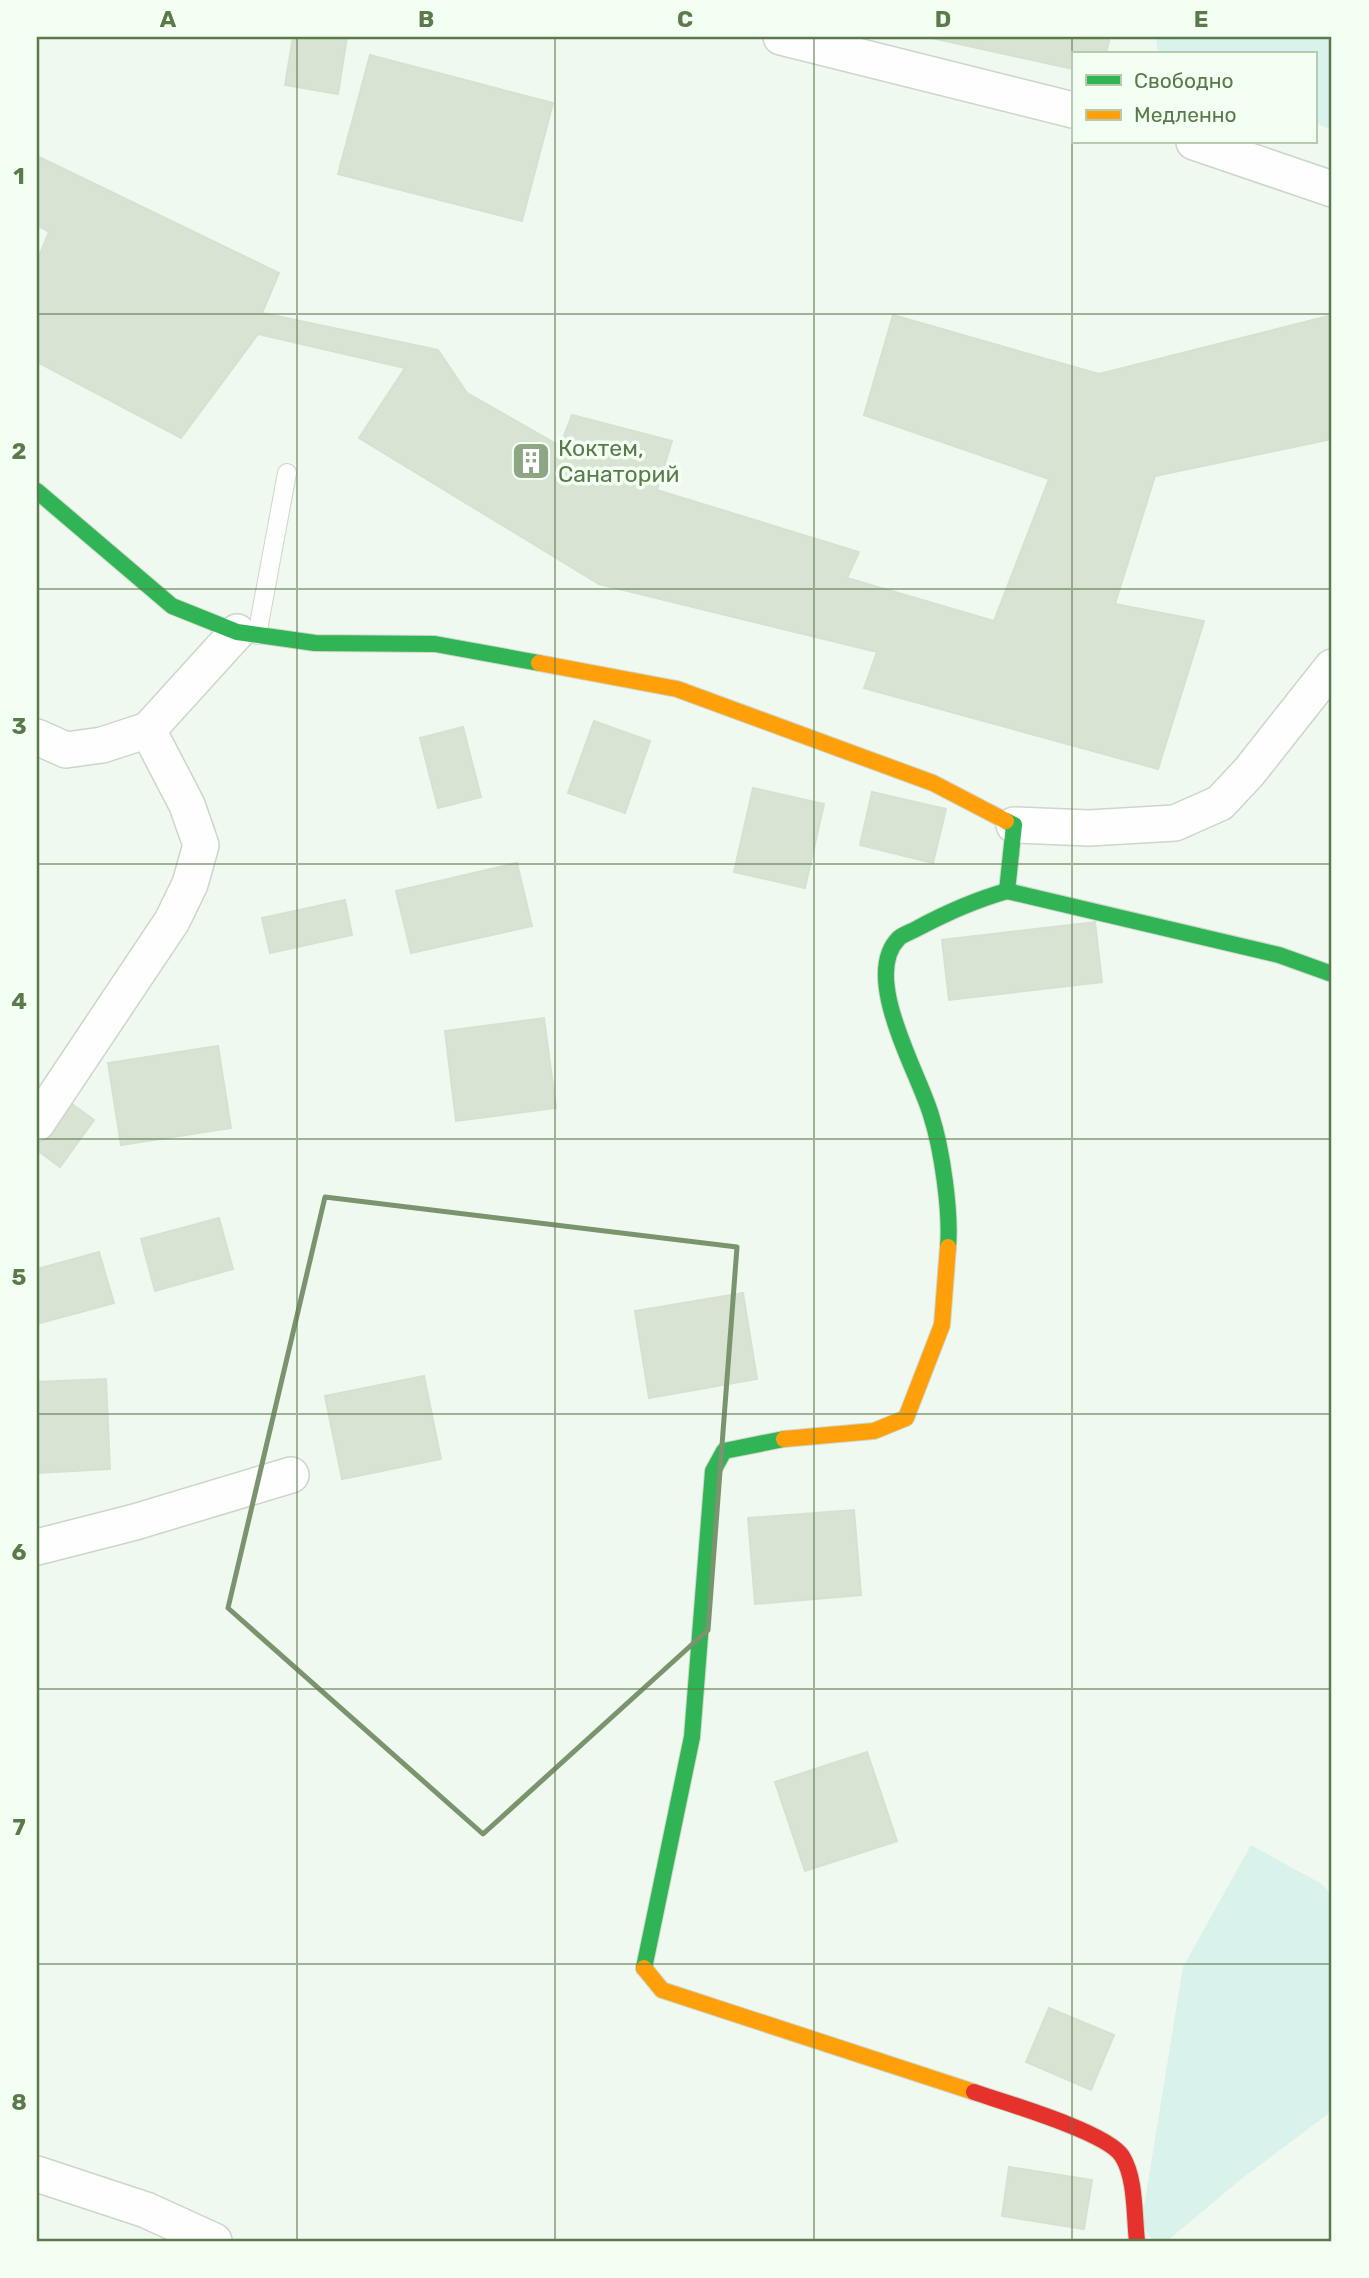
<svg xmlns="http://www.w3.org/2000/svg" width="1369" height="2278" font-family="Rubik,sans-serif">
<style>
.green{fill:#daf2ec}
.building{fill:#d8e3d3;stroke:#d5e2d1;stroke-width:2}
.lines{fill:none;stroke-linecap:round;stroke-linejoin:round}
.lane-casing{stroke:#ccd6c9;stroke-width:20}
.street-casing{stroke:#ccd6c9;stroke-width:38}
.fast-casing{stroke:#cdd8c9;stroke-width:18}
.slow-casing{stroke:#cdd8c9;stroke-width:18}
.jam-casing{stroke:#cdd8c9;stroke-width:18}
.lane{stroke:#fdfefd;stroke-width:18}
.street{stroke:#fdfefd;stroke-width:35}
.fast{stroke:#30b455;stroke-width:16}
.slow{stroke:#ff9f0a;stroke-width:16}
.jam{stroke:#e5322d;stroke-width:16}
.marked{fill:none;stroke:#7a946e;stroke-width:5;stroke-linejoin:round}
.grid{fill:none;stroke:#5b7a4c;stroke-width:2;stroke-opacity:0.55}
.labels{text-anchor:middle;stroke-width:7;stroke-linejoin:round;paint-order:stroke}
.poi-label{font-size:23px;fill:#5b7a4c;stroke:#f3fff2;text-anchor:start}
.neatline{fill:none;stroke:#5b7a4c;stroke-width:2.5}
.grid-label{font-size:23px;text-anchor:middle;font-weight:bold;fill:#5b7a4c}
</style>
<rect width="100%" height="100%" fill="#f0f9ef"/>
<g class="green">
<path d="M1156 37H1332V130L1315 123V54H1158Z"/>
<path d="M1251 1845 1320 1883 1332 1894V2111L1240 2180 1167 2241H1153L1141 2225 1183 1967Z"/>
</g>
<g class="building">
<path d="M293 37H347L338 94 285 85Z"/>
<path d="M927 37H1110L1106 54H1073V69Z"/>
<path d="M370 55 553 103 522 221 338 174Z"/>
<path d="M37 156 279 273 262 313 438 350 467 393 560 446 572 415 672 441 657 490 859 552 847 578 994 621 1049 479 864 415 893 315 1099 374 1332 315V439L1155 476 1115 604 1204 621 1158 769 864 688 877 652 599 584 359 438 405 368 258 334 181 438 37 362V261L49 232 37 225Z"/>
<path d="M594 721 650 741 625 813 568 793Z"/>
<path d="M463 727 481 797 438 808 420 738Z"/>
<path d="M753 788 824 804 805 888 734 872Z"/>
<path d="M872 792 946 809 933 863 860 845Z"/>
<path d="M517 863 532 926 411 953 396 891Z"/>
<path d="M345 900 352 935 270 953 262 918Z"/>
<path d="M1095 922 1102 982 949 1000 942 940Z"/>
<path d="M544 1018 556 1108 456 1121 445 1031Z"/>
<path d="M218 1046 231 1128 121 1145 108 1063Z"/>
<path d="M69 1102 94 1120 60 1167 37 1150V1145Z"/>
<path d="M219 1218 233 1269 155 1291 141 1239Z"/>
<path d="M99 1252 114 1303 37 1324V1269Z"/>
<path d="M743 1293 757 1379 649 1398 635 1311Z"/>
<path d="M424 1376 441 1459 342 1479 325 1396Z"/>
<path d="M106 1379 110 1469 37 1473V1382Z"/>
<path d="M854 1510 861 1595 755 1604 748 1518Z"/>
<path d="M867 1752 897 1841 805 1871 775 1782Z"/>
<path d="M1049 2008 1114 2035 1091 2090 1026 2062Z"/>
<path d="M1009 2167 1092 2180 1084 2229 1002 2216Z"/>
</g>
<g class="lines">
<g class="lane-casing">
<path id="lane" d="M257 635 287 473"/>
</g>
<g class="street-casing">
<g id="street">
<path d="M781 37 1073 110"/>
<path d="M1194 142 1332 189"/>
<path d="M37 737 66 750 102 745 148 730 237 632"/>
<path d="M1014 825 1089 828 1175 823 1220 803 1249 772 1332 667"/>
<path d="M37 1123 172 921 190 884 201 845 187 805 148 730"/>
<path d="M37 1547 135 1522 291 1475"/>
<path d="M37 2174 146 2210 214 2241"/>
</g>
</g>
<g class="fast-casing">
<g id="fast">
<path d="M37 491 172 606 237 632 315 643 435 644 539 663"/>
<path d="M1006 821 1014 825 1007 891 1279 955 1332 974"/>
<path d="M948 1247C951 1212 942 1149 931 1115 919 1073 860 976 899 938 904 934 913 931 918 928 948 912 975 900 1007 891"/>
<path d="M644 1968 692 1737 713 1471 724 1451 784 1439"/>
</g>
</g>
<g class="slow-casing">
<g id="slow">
<path d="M539 663 677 689 933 783 1006 821"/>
<path d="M784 1439 874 1431 906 1418 942 1325 948 1247"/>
<path d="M644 1968 662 1990 974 2092"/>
</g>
</g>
<g class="jam-casing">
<path id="jam" d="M974 2092C1003 2102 1107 2132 1122 2156 1136 2178 1134 2216 1137 2241"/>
</g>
<use href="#lane" class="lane"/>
<use href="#street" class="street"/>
<use href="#fast" class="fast"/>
<use href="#slow" class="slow"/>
<use href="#jam" class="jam"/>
</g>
<path class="marked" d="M325 1197 737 1247 708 1630 483 1834 228 1608Z"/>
<path class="grid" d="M297 37V2241M555 37V2241M814 37V2241M1072 37V2241M37 314H1332M37 589H1332M37 864H1332M37 1139H1332M37 1414H1332M37 1689H1332M37 1964H1332"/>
<defs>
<g id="building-square" transform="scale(2.0125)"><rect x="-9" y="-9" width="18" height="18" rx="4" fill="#8fa685" stroke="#f3fff2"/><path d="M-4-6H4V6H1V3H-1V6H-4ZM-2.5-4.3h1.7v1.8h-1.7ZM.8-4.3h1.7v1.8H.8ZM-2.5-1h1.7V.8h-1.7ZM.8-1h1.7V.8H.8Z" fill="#fff"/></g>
</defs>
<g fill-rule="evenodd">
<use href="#building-square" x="531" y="461"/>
</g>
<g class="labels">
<g class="poi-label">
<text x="558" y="456">Коктем,<tspan x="558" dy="26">Санаторий</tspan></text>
</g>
</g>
<rect width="1369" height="2278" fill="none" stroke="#f3fff2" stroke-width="77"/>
<rect x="1072" y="52" width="245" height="91" fill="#f3fff2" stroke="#b6cab0" stroke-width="2"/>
<rect x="1086" y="75" width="35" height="10" fill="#30b455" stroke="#b6cab0" stroke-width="2"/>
<text x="1134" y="88" font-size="21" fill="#5b7a4c">Свободно</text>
<rect x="1086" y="110" width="35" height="10" fill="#ff9f0a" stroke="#b6cab0" stroke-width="2"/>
<text x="1134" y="122" font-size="21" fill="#5b7a4c">Медленно</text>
<rect x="38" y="38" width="1292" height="2202" class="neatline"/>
<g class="grid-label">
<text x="168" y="27">A</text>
<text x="426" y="27">B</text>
<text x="685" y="27">C</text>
<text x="943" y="27">D</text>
<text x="1201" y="27">E</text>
<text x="19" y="184">1</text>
<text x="19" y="459">2</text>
<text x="19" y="734">3</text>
<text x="19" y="1009">4</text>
<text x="19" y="1285">5</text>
<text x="19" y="1560">6</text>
<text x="19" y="1835">7</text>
<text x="19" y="2110">8</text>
</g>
</svg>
